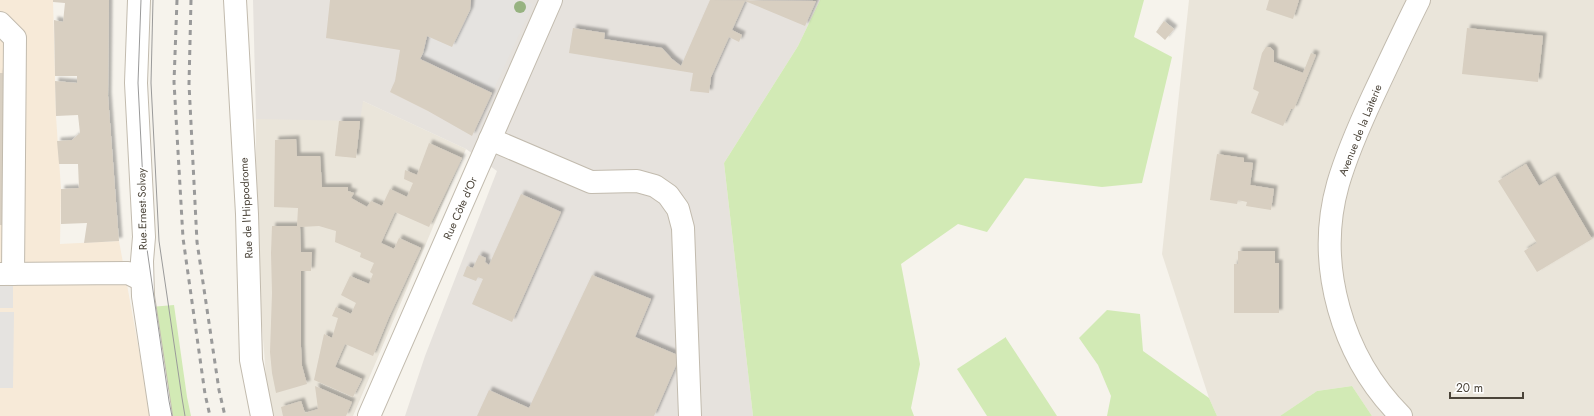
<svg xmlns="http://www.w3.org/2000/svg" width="1594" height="416" font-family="Jost,sans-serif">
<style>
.residential{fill:#eae5da}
.commercial{fill:#f7ead8}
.industrial{fill:#e6e2dd}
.green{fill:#d2eab5}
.parking{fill:#e5e3e0}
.building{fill:#d8cfc1;filter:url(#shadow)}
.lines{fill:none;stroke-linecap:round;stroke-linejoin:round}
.minor-casing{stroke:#c2bbae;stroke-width:24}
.minor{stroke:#fff;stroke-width:22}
.tram{stroke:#9a9a9a;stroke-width:1}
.rail{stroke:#9a9a9a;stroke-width:3;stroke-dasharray:5 5;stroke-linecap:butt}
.tree{fill:#97b381}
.labels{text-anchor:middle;stroke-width:3;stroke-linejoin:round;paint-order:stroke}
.street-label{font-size:11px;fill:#4b4439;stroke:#fff}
</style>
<defs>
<filter id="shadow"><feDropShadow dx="3.5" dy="-3.5" stdDeviation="1" flood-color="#0004"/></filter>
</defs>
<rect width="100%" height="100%" fill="#f6f3ec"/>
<g class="residential">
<path d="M1189 0H1594V416H1372L1352 386 1317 391 1280 416H1217L1209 398 1162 254Z"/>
<path d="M363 101 466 149 353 416H272L268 401 256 250V119L272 118Z"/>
</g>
<path class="commercial" d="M0 0H53L56 116 61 189 60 244 119 241 151 416H0Z"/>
<path class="industrial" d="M253 0H820L798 46 724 163 753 416H405L425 356 497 171 466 149 363 101 360 121 256 119Z"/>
<g class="green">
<path d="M820 0H1144L1134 37 1172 57 1142 183 1102 187 1025 178 987 232 958 224 901 264 920 364 911 408 914 416H753L724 163 798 46Z"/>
<path d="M174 305 187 397 191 416H166L150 307Z"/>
<path d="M1107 310 1140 314 1143 351 1209 398 1217 416H1107L1111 396 1098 365 1079 338Z"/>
<path d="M1006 337V338L1057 416H987L957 369Z"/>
<path d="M1352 386 1372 416H1280L1317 391Z"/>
</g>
<g class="parking">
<path d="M471 0H521L533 4 492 93 420 59 423 53 427 36 470 10Z"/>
<rect x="0" y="286" width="13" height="22"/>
<path d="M0 312H14L13 388H0Z"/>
</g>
<g class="building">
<path d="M53 0H109L108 96 119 241 84 243 87 223 61 224V189L79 188 78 164H59L57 141 72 140 80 133 78 115 56 116 55 81 77 83V76H55L54 20 63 22 65 3 53 2Z"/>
<path d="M330 0H471L470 10 452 47 427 36 423 53 420 59 492 93 472 136 428 111 390 92 395 81 400 50 326 38Z"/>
<path d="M710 0 816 1 805 26 745 1 732 30 742 35 739 42 729 37 711 77 709 93 690 91 693 73 569 53 573 28 605 33 604 39 662 48 672 59 681 66Z"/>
<path d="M1269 0H1299L1293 19 1266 10Z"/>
<path d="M1164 21 1174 29 1165 40 1156 32Z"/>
<path d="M1467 28 1543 36 1538 82 1462 74Z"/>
<path d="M1266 47H1270L1274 51V62L1303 73 1311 53 1316 55 1294 109H1291L1283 126 1251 113 1259 92 1253 89 1262 53Z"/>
<rect x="0" y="73" width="3" height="152"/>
<path d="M339 121H360L356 158 335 156Z"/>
<path d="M296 139 297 156H320L322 187H348V191L354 193 351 198 367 207 371 201 382 206 390 189 407 197 413 183 404 179 405 170 417 175 429 143 462 158 429 227 395 212 381 243 394 249 399 238 421 248 389 317 373 356 345 344 335 367 362 379 353 397 314 380 324 334 332 338 338 318 332 316 336 307 351 314 356 303 341 295 350 276 369 284 373 274 370 272 374 263 360 257 361 253 335 242 336 231 319 226 300 227 301 252H312L311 271H301V347L302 366 307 384 276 393 272 373 270 352 272 293 271 253 272 226H297L298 208 274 207 275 140Z"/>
<path d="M1217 154 1244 158V162L1253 163 1250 185 1274 189 1271 210 1246 206 1247 202 1238 200 1237 204 1210 200Z"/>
<path d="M1526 164 1539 186 1555 176 1592 239 1537 272 1524 251 1537 243 1498 181Z"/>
<path d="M521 194 561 212 512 322 472 304 483 279 478 277 476 281 463 276 467 266 473 268 479 255 486 258 485 262 489 265Z"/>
<path d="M1238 251H1275V263H1279V313H1234V264H1238Z"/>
<path d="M592 275 651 299 635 337 680 356 654 416H477L489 390 529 408Z"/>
<path d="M315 386 352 402 346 416H283L281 407 301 401 305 413 318 409Z"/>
</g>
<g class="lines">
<g class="minor-casing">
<g id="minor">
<path d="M139 0 136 83 144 237 142 261 143 296 161 416"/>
<path d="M235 0 247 214 251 360 262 416"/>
<path d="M0 23 15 38 13 274"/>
<path d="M490 139 591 182 637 181 655 186 668 195 678 209 683 228 690 416"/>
<path d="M0 274 128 273 142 280"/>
<path d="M369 416 551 0"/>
<path d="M1401 416C1342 357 1315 265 1338 184 1347 153 1360 124 1373 96 1388 64 1403 32 1419 0"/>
</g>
</g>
<use href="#minor" class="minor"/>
<g class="tram">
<path d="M141 0 138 83 146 242 169 401 172 416"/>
<path d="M153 0 151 83 159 241 182 398 185 416"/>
</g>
<g class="rail">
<path d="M177 0 174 82 183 238 205 394 210 416"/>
<path d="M191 0 189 84 197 242 219 390 225 416"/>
</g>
</g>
<circle class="tree" cx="520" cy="7" r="6"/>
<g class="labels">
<g class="street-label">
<text transform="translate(1360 130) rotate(-68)" y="4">Avenue de la Laiterie</text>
<text transform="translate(246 208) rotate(-93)" y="4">Rue de l'Hippodrome</text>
<text transform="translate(460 208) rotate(-66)" y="4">Rue Côte d'Or</text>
<text transform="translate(142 209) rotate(-91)" y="4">Rue Ernest Solvay</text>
</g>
</g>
<path d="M1450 392v6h73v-6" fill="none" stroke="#4b4439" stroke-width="2"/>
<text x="1456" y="392" font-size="12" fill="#4b4439" stroke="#ffffff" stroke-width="3" paint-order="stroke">20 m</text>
</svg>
